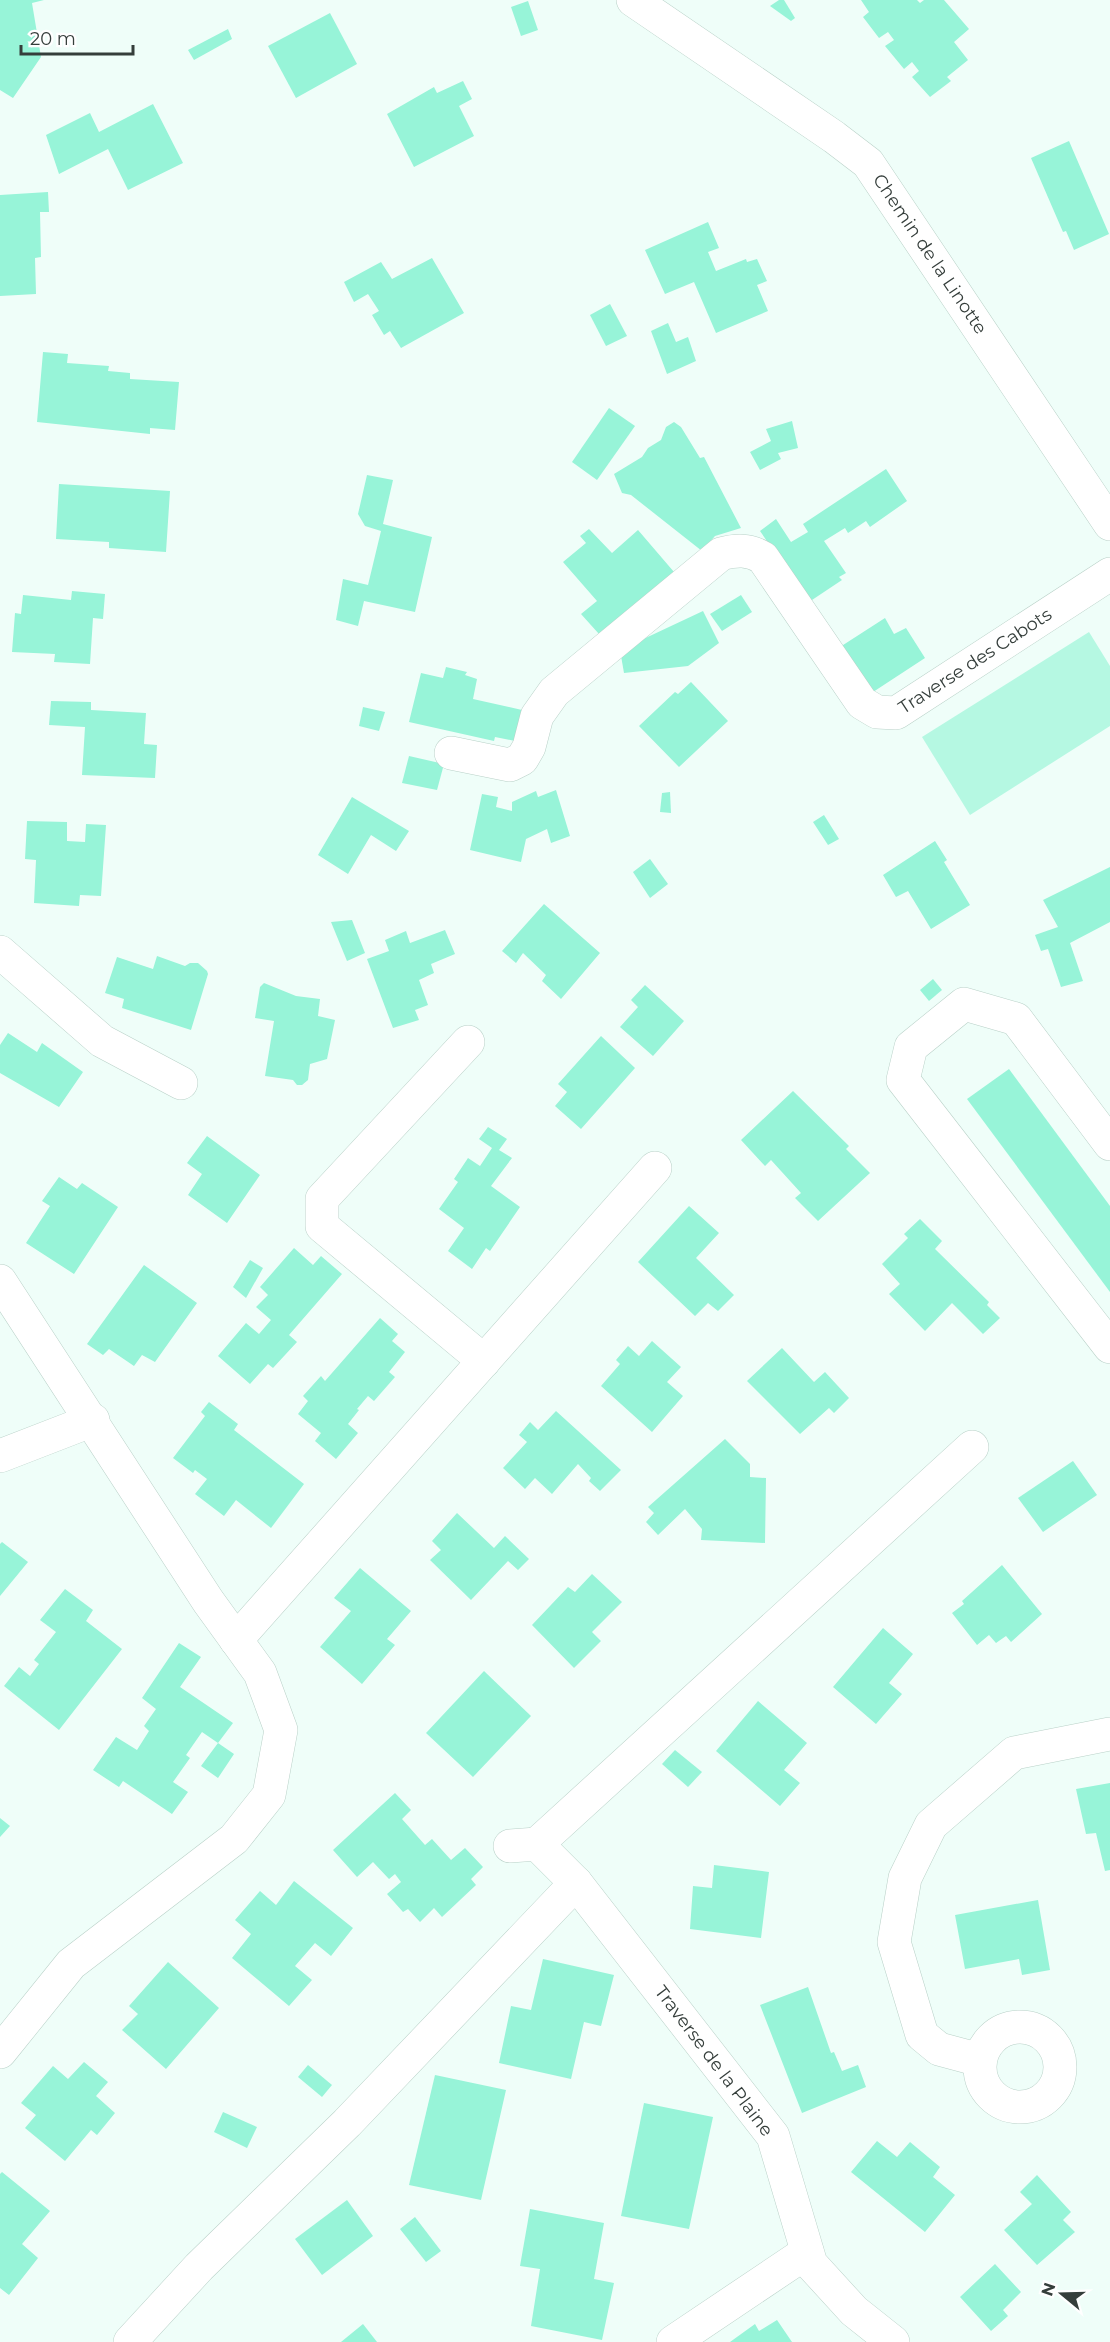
<svg xmlns="http://www.w3.org/2000/svg" width="1110" height="2342" font-family="Montserrat,sans-serif">
<style>
.green{fill:#b5f8e2}
.building{fill:#97f4d8}
.lines{fill:none;stroke-linecap:round;stroke-linejoin:round}
.minor-casing{stroke:#b9d1c8;stroke-width:34}
.minor{stroke:#fff;stroke-width:33}
.labels{text-anchor:middle;stroke-width:5;stroke-linejoin:round;paint-order:stroke}
.street-label{font-size:18px;fill:#353e3b;stroke:#fff}
</style>
<rect width="100%" height="100%" fill="#effef9"/>
<path class="green" d="M1089 632 1110 666V726L970 815 922 737Z"/>
<g class="building">
<path d="M0 0H44L32 3 41 57 13 98 0 90Z"/>
<path d="M779 0H784L795 18 791 21 770 6Z"/>
<path d="M861 0H917L920 3 924 0H944L969 29 954 42 968 60 947 77 951 81 930 97 912 77 919 71 912 62 904 69 885 46 894 40 888 32 879 38 863 17 869 12Z"/>
<path d="M528 1 538 30 521 36 511 7Z"/>
<path d="M330 13 357 64 296 98 268 46Z"/>
<path d="M228 29 232 39 194 60 188 50Z"/>
<path d="M463 81 472 99 459 106 474 136 414 167 387 114 434 87 437 93Z"/>
<path d="M153 104 183 163 128 190 108 149 59 174 46 135 90 113 99 132Z"/>
<path d="M1069 141 1109 234 1074 250 1066 231 1063 232 1031 158Z"/>
<path d="M48 192 49 212H40L41 257 35 258 36 294 0 296V195Z"/>
<path d="M708 222 719 248 708 252 716 271 746 259 747 262 757 259 767 281 757 285 768 311 716 333 694 282 665 294 645 250Z"/>
<path d="M432 258 464 313 401 348 390 331 384 335 372 315 379 311 368 294 354 302 344 282 381 262 392 279Z"/>
<path d="M610 304 627 336 606 346 590 315Z"/>
<path d="M668 323 676 342 688 337 696 361 667 374 651 331Z"/>
<path d="M43 352 68 354 67 363 109 366 108 371 130 373V379L179 382 175 430 150 428V434L37 422Z"/>
<path d="M609 408 635 426 597 480 572 462Z"/>
<path d="M792 421 798 448 778 453 781 459 760 470 750 452 771 441 766 429Z"/>
<path d="M674 422 681 427 700 458 704 457 741 528 715 536 702 551 631 495 622 493 614 474 642 457 648 448 661 440 666 427Z"/>
<path d="M886 469 907 501 870 527 866 521 848 533 845 528 824 541 846 573 839 577 842 580 809 602 760 531 776 519 791 542 808 532 803 524Z"/>
<path d="M367 475 393 480 383 524 432 537 415 612 364 601 358 626 336 620 343 579 368 585 381 531 365 526 358 514Z"/>
<path d="M59 484 170 491 166 552 109 548V542L56 539Z"/>
<path d="M589 529 612 553 638 530 674 572 599 634 581 614 597 601 563 562 586 543 580 536Z"/>
<path d="M72 591 105 594 103 619 93 618 90 664 54 662 55 654 12 652 15 613 21 614 23 595 71 600Z"/>
<path d="M741 595 752 612 722 631 710 614Z"/>
<path d="M703 611 719 643 688 666 624 673 620 650Z"/>
<path d="M885 618 894 634 906 628 925 658 870 694 840 647Z"/>
<path d="M446 667 467 672 465 675 477 679 473 699 522 710 515 741 495 737 494 741 409 722 421 673 443 678Z"/>
<path d="M691 682 728 721 679 767 639 726 675 692 678 694Z"/>
<path d="M51 701 91 702V710L146 713 144 744 157 745 155 778 82 775 85 727 49 725Z"/>
<path d="M363 707 385 712 379 731 359 726Z"/>
<path d="M409 756 444 764 437 790 402 783Z"/>
<path d="M556 790 570 836 551 843 547 829 526 839 521 862 470 850 482 794 498 797 496 807 512 811V802L536 791 538 797Z"/>
<path d="M670 792 671 813 660 812 662 793Z"/>
<path d="M352 797 409 831 396 851 371 835 348 874 318 855Z"/>
<path d="M824 815 839 839 828 845 813 822Z"/>
<path d="M27 821 67 822V841L85 842 86 824 106 825 101 896 80 895 79 906 34 903 36 860 25 859Z"/>
<path d="M935 841 947 860 944 862 970 905 931 929 908 891 896 897 883 875Z"/>
<path d="M650 859 668 884 650 898 633 872Z"/>
<path d="M1110 867V922L1070 943 1083 981 1061 987 1048 949 1041 951 1035 935 1058 927 1043 900Z"/>
<path d="M544 904 600 953 561 999 542 981 546 975 523 953 516 963 502 951Z"/>
<path d="M352 920 365 953 347 961 331 922Z"/>
<path d="M445 930 455 954 431 964 434 973 419 980 428 1005 415 1010 419 1020 393 1028 367 959 389 951 385 940 406 931 410 943Z"/>
<path d="M157 956 185 966 190 963H198L207 971 208 974 191 1030 122 1008 124 999 105 993 117 957 153 969Z"/>
<path d="M933 979 942 990 929 1001 920 990Z"/>
<path d="M264 983 296 996 320 999 318 1016 335 1020 327 1059 310 1064 308 1080 302 1085H297L293 1080 265 1076 274 1021 255 1018 260 987Z"/>
<path d="M645 985 684 1021 653 1056 620 1027 638 1007 631 1000Z"/>
<path d="M8 1033 37 1052 42 1043 83 1072 59 1107 0 1073V1045Z"/>
<path d="M601 1036 635 1068 581 1129 555 1106 567 1092 558 1084Z"/>
<path d="M1009 1069 1110 1206V1292L967 1099Z"/>
<path d="M793 1091 849 1146 846 1149 870 1173 818 1221 795 1198 801 1193 771 1160 765 1166 741 1140Z"/>
<path d="M488 1127 507 1139 499 1150 512 1158 491 1186 520 1207 490 1251 486 1248 472 1269 448 1251 464 1228 439 1209 458 1182 454 1179 468 1158 480 1166 492 1148 479 1139Z"/>
<path d="M207 1136 260 1175 227 1223 188 1195 202 1174 187 1163Z"/>
<path d="M59 1177 77 1189 82 1183 118 1207 74 1274 26 1243 50 1206 42 1201Z"/>
<path d="M689 1206 719 1233 696 1258 734 1295 718 1311 708 1303 695 1316 638 1262Z"/>
<path d="M920 1219 942 1241 935 1249 989 1302 987 1305 1000 1318 983 1334 952 1303 925 1331 889 1294 900 1284 882 1264 908 1238 904 1234Z"/>
<path d="M294 1248 313 1265 321 1256 342 1274 289 1335 297 1342 273 1368 268 1364 250 1384 218 1356 246 1323 259 1334 271 1320 256 1307 268 1295 260 1287Z"/>
<path d="M250 1260 263 1268 246 1298 233 1287Z"/>
<path d="M144 1265 197 1303 155 1362 142 1355 134 1366 109 1349 103 1355 87 1344Z"/>
<path d="M380 1318 398 1334 392 1341 405 1352 389 1372 395 1377 374 1401 368 1396 357 1409 359 1410 348 1424 358 1433 336 1459 315 1441 321 1433 298 1414 308 1401 303 1396 321 1376 325 1381Z"/>
<path d="M652 1341 681 1367 667 1382 683 1396 652 1432 601 1386 620 1364 616 1360 628 1346 639 1356Z"/>
<path d="M782 1348 814 1382 825 1372 849 1398 834 1413 829 1408 800 1434 747 1381Z"/>
<path d="M209 1402 238 1424 234 1430 304 1484 271 1528 236 1500 224 1516 195 1494 207 1479 195 1470 193 1473 173 1458 205 1416 201 1412Z"/>
<path d="M556 1411 621 1470 600 1491 589 1481 591 1478 578 1464 552 1494 535 1478 525 1489 503 1468 527 1442 519 1435 530 1422 538 1430Z"/>
<path d="M725 1439 750 1464V1477L766 1478 765 1543 701 1540 702 1529 685 1509 658 1535 646 1522 654 1513 648 1507Z"/>
<path d="M1073 1461 1097 1495 1043 1532 1018 1498Z"/>
<path d="M457 1513 494 1548 505 1536 529 1559 518 1570 508 1561 471 1600 430 1560 441 1550 432 1541Z"/>
<path d="M2 1542 28 1562 0 1596V1544Z"/>
<path d="M1002 1565 1042 1614 1011 1642 1006 1636 996 1643 989 1635 977 1645 952 1613 964 1604 962 1601Z"/>
<path d="M360 1568 411 1611 387 1639 395 1645 362 1684 320 1647 351 1611 334 1598Z"/>
<path d="M592 1574 622 1602 592 1632 601 1641 574 1668 532 1625 568 1587 575 1592Z"/>
<path d="M65 1589 93 1610 86 1621 122 1649 59 1730 4 1686 19 1667 30 1676 39 1664 34 1660 56 1632 40 1620Z"/>
<path d="M883 1628 913 1654 889 1683 902 1694 876 1724 833 1687Z"/>
<path d="M179 1643 201 1657 180 1687 233 1723 218 1743 234 1754 218 1778 201 1766 218 1743 202 1732 186 1755 190 1758 173 1782 188 1792 172 1814 123 1781 119 1787 93 1770 116 1737 137 1750 149 1731 144 1726 156 1709 142 1698Z"/>
<path d="M484 1671 531 1716 473 1777 426 1733Z"/>
<path d="M758 1701 807 1743 784 1770 800 1783 780 1806 716 1751Z"/>
<path d="M675 1750 702 1772 688 1787 662 1764Z"/>
<path d="M1110 1783V1870L1105 1871 1096 1833 1086 1834 1076 1789Z"/>
<path d="M395 1793 411 1810 402 1819 425 1845 432 1839 451 1860 465 1848 483 1867 471 1879 476 1885 442 1917 434 1908 420 1922 408 1909 403 1912 387 1894 401 1882 395 1874 389 1879 373 1862 357 1877 333 1850Z"/>
<path d="M0 1818 10 1826 0 1837Z"/>
<path d="M714 1865 769 1872 761 1938 690 1929 693 1886 712 1888Z"/>
<path d="M294 1881 353 1928 331 1956 315 1943 295 1966 312 1980 289 2006 232 1958 251 1934 235 1920 260 1891 276 1905Z"/>
<path d="M1038 1900 1050 1970 1022 1975 1019 1959 965 1969 955 1915Z"/>
<path d="M543 1959 614 1975 601 2026 584 2022 571 2079 499 2063 511 2006 531 2010Z"/>
<path d="M168 1962 219 2008 166 2069 122 2030 138 2014 129 2006Z"/>
<path d="M808 1987 831 2053 834 2052 842 2071 858 2065 866 2087 802 2113 760 2005Z"/>
<path d="M84 2062 108 2082 96 2096 115 2113 97 2135 91 2130 65 2161 25 2128 36 2115 21 2103 53 2066 68 2079Z"/>
<path d="M308 2065 332 2085 322 2097 298 2077Z"/>
<path d="M435 2075 506 2090 481 2200 409 2185Z"/>
<path d="M644 2103 713 2117 689 2229 621 2216Z"/>
<path d="M223 2112 257 2127 247 2148 214 2132Z"/>
<path d="M877 2141 897 2157 910 2142 940 2167 933 2177 955 2195 925 2232 851 2172Z"/>
<path d="M2 2172 50 2211 22 2244 38 2258 9 2295 0 2288V2174Z"/>
<path d="M1037 2175 1071 2212 1063 2220 1075 2232 1037 2265 1004 2230 1032 2204 1020 2192Z"/>
<path d="M347 2200 373 2236 322 2275 295 2239Z"/>
<path d="M530 2209 604 2223 594 2279 614 2283 602 2340 531 2326 540 2269 520 2266Z"/>
<path d="M415 2217 441 2251 426 2262 400 2229Z"/>
<path d="M995 2264 1021 2292 1003 2310 1008 2316 991 2331 960 2297Z"/>
<path d="M777 2320 792 2342H730L755 2324 759 2331Z"/>
<path d="M363 2324 377 2342H341Z"/>
</g>
<g class="lines">
<g class="minor-casing">
<g id="minor">
<path d="M633 0 834 137 868 163 1110 524"/>
<path d="M451 753 510 765 522 759 529 747 537 716 554 692 721 554C736 550 749 549 763 558L862 703 877 712 896 713 1110 574"/>
<path d="M0 952 102 1041 181 1083"/>
<path d="M468 1042 322 1199V1226L484 1361"/>
<path d="M1110 1144 1016 1019 964 1004 911 1047 903 1080 1110 1347"/>
<path d="M0 1281 208 1601 260 1673 281 1730 269 1795 234 1839 71 1964 0 2052"/>
<path d="M0 1456 93 1420"/>
<path d="M236 1640 655 1168"/>
<path d="M537 1844 972 1447"/>
<path d="M510 1846 537 1844 576 1883 773 2136 811 2264 854 2311 893 2342"/>
<circle cx="1020" cy="2067" r="40"/>
<path d="M980 2060 939 2049 922 2035 894 1942 905 1878 931 1825 1014 1753 1110 1734"/>
<path d="M130 2342 199 2267 347 2123 576 1883"/>
<path d="M673 2342 807 2252"/>
</g>
</g>
<use href="#minor" class="minor"/>
</g>
<g class="labels">
<g class="street-label">
<text transform="translate(930 254) rotate(56)" y="6">Chemin de la Linotte</text>
<text transform="translate(975 661) rotate(-33)" y="6">Traverse des Cabots</text>
<text transform="translate(714 2061) rotate(53)" y="6">Traverse de la Plaine</text>
</g>
</g>
<g transform="translate(1062 2294) rotate(289)" stroke="#ffffff" stroke-width="4.5" paint-order="stroke">
<path d="M0-4.5L10 22L0 15L-10 22Z" fill="#353e3b"/>
<text y="-9" font-size="16" font-weight="bold" text-anchor="middle" fill="#353e3b">N</text>
</g>
<path d="M21 45v9h112v-9" fill="none" stroke="#353e3b" stroke-width="3"/>
<text x="30" y="45" font-size="18" fill="#353e3b" stroke="#ffffff" stroke-width="4.5" paint-order="stroke">20 m</text>
</svg>
